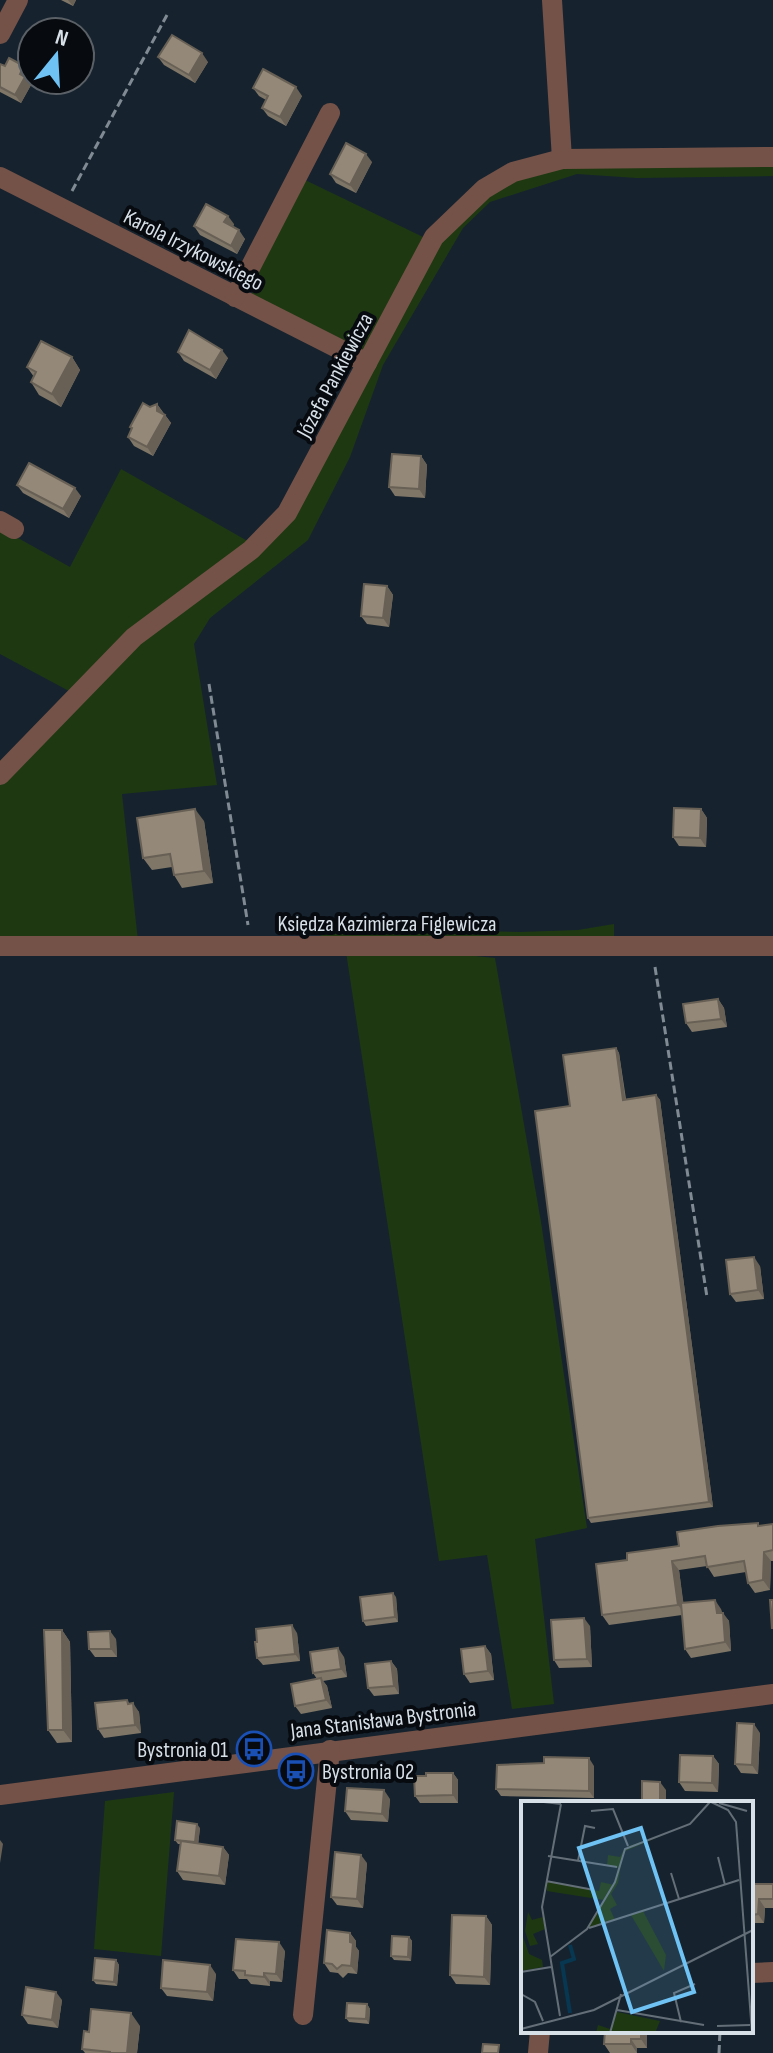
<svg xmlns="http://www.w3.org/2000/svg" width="773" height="2053" font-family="'Sofia Sans Condensed',sans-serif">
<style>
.green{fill:#1e3912}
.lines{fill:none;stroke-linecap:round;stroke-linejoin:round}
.path{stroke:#808a94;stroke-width:3;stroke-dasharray:8 4;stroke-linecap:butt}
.minor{stroke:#755248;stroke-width:20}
.wall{fill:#7f7668}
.shaded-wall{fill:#686055}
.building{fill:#948979;stroke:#686055;stroke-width:2}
.labels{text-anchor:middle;stroke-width:8;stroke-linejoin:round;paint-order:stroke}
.street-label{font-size:22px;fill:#d7dfe7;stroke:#070b10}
.poi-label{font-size:22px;fill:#d7dfe7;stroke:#070b10;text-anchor:end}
.inset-river{fill:none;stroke:#073751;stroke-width:4}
.inset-road{fill:none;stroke:#636e78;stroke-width:2}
.view{fill:#6fc2f4;fill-opacity:0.15;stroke:#6fc2f4;stroke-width:4}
.inset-edge{fill:none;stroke:#d7dfe7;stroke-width:4}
</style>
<rect width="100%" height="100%" fill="#16232e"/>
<g class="green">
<path d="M773 159V176L637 178 577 174 490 202 463 228 383 365 350 457 308 540 210 618 194 644 217 785 122 794 138 941 0 940V780L140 641 287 525 437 241 488 192 522 173 575 164Z"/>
<path d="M303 179 423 237 364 357 252 297 253 277Z"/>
<path d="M121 469 251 543 69 691 0 654V528L70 567Z"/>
<path d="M614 924V942L304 943 340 927 520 932 578 930Z"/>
<path d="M346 952 444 953 495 958 541 1222 587 1528 535 1539 554 1704 512 1709 487 1555 439 1561Z"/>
<path d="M174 1792 161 1956 94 1949 105 1801Z"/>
</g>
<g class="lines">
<g class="path">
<path d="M72 191 167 15"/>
<path d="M209 684 248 925"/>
<path d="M655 967 707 1297"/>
<path d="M719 2053 720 2031"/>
</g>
<g class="minor">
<path d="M552 0 562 159"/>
<path d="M0 34 18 0"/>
<path d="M0 177 367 363"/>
<path d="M235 297 330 113"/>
<path d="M0 521 14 529"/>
<path d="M0 775 134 637 251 550 287 513 434 237 484 189 513 172 562 159 773 157"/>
<path d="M0 946H773"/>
<path d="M0 1795 773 1694"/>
<path d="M751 1973 773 1972"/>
<path d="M303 2015 330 1750"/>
<path d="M538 2053 540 2031"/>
</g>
</g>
<g class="wall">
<path d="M61 0H76L73 6Z"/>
<path d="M158 57 208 62 195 83 164 65Z"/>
<path d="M0 64 5 66H24L30 75 27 80 31 85 21 103 0 92Z"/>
<path d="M253 88 302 96 286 126 268 116 262 108 266 100 259 96Z"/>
<path d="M372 162 356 193 336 183 330 174Z"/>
<path d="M234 224 233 227 245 239 237 254 200 235 194 226Z"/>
<path d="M178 352 228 358 216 379 184 361Z"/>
<path d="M72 357 80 370 61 407 39 395 31 382 34 377 27 367Z"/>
<path d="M157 404 171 423 153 456 134 446 128 437 132 430 130 427 150 407Z"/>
<path d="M421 456 427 465 425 498 395 496 389 487Z"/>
<path d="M17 485 81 496 69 518 23 493Z"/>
<path d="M387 586 393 595 389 627 367 624 361 616Z"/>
<path d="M701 809 707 818 706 847 679 846 673 837Z"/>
<path d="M204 821 213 883 182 888 174 875 172 867 152 870 143 858Z"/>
<path d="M718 999 724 1008 727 1027 692 1032 686 1023Z"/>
<path d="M616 1048 619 1053 626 1099 656 1095 660 1100 713 1507 591 1523 588 1518 570 1106Z"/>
<path d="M760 1266 764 1299 736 1302 730 1294Z"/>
<path d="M758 1523 759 1526 773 1524V1561H771L770 1590 755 1593 748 1583 746 1572 714 1577 707 1566 679 1570 683 1603 721 1609 722 1613 729 1621 731 1651 691 1658 685 1649 682 1615 609 1625 602 1615 627 1560Z"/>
<path d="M396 1597 398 1622 366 1626 363 1621Z"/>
<path d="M590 1626 592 1667 559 1668 554 1660Z"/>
<path d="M62 1630 70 1642 72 1742 57 1743 48 1730Z"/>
<path d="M297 1633 300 1661 263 1665 257 1658Z"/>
<path d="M116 1639 117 1657H95L89 1649Z"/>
<path d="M485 1646 491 1654 494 1680 470 1683 464 1674Z"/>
<path d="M344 1657 347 1677 323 1681 327 1686 332 1708 301 1714 295 1706 317 1679 313 1673Z"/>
<path d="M391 1661 397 1669 399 1694 374 1696 368 1688Z"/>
<path d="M130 1704 139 1712 141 1733 104 1738 98 1729Z"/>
<path d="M760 1733 758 1774 741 1773 735 1764Z"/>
<path d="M713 1756 719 1764 718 1792 685 1791 679 1782Z"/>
<path d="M544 1763 594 1766V1798L501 1796 496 1789Z"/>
<path d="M453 1773 458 1780V1803H420L415 1796 426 1776Z"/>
<path d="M390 1799 388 1822 351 1820 345 1811Z"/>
<path d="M200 1828 198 1844 223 1847 229 1855 225 1885 183 1880 177 1871 181 1844H178L175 1840Z"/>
<path d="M367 1863 363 1908 337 1905 331 1897Z"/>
<path d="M751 1884H773V1908H765L764 1923H751Z"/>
<path d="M486 1916 492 1925 490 1985 456 1984 450 1975Z"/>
<path d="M350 1933 356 1941V1947L359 1951 357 1974 348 1973 343 1978 338 1973 330 1972 324 1963Z"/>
<path d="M409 1937 412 1941 411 1961 394 1960 391 1956Z"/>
<path d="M285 1951 282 1982 270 1981V1986L251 1984 247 1979H239L233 1970Z"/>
<path d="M116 1960 119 1965 117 1986 96 1984 93 1980Z"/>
<path d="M216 1974 213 2001 167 1996 161 1988Z"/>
<path d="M62 2000 58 2028 28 2024 22 2015Z"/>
<path d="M367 2004 370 2009 369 2024 349 2022 346 2018Z"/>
<path d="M140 2026 137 2053H85L82 2049 89 2032Z"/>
<path d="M605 2031H647V2048H637V2053H610L604 2044Z"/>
</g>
<g class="shaded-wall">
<path d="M68 0H76L73 6Z"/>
<path d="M202 53 208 62 195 83 189 75Z"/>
<path d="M24 66 30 75 27 80 31 85 21 103 15 95 20 74Z"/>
<path d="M296 87 302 96 286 126 280 117Z"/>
<path d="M366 154 372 162 356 193 350 185Z"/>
<path d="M228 216 234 224 230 231 224 222Z"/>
<path d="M239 230 245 239 237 254 231 246Z"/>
<path d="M222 350 228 358 216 379 210 370Z"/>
<path d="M72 357 80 370 61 407 52 394Z"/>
<path d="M157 404 163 413V418L165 415 171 423 153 456 147 447 157 411Z"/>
<path d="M421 456 427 465 425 498 419 489Z"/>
<path d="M75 488 81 496 69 518 63 509Z"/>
<path d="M387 586 393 595 389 627 383 618Z"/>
<path d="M195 809 204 821 213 883 204 871Z"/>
<path d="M701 809 707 818 706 847 700 838Z"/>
<path d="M718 999 724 1008 727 1027 721 1019Z"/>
<path d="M616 1048 619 1053 626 1104 623 1100Z"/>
<path d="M656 1095 660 1100 713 1507 709 1502Z"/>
<path d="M754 1257 760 1266 764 1299 758 1290Z"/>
<path d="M764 1552 771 1561 770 1590 763 1580Z"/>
<path d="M672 1561 679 1570 685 1614 678 1605Z"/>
<path d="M393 1593 396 1597 398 1622 395 1617Z"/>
<path d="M715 1600 721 1609 723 1622 717 1613Z"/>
<path d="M723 1613 729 1621 731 1651 725 1642Z"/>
<path d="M584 1618 590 1626 592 1667 587 1659Z"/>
<path d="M292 1625 297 1633 300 1661 295 1654Z"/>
<path d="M62 1630 70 1642 72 1742 63 1730Z"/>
<path d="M110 1631 116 1639 117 1657 111 1649Z"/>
<path d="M485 1646 491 1654 494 1680 488 1671Z"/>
<path d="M338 1648 344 1657 347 1677 341 1669Z"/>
<path d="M391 1661 397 1669 399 1694 394 1686Z"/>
<path d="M321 1678 327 1686 332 1708 326 1700Z"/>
<path d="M127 1700 133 1708V1703L139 1712 141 1733 135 1725Z"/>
<path d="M754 1724 760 1733 758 1774 752 1765Z"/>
<path d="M713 1756 719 1764 718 1792 712 1783Z"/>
<path d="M589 1758 594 1766V1798L589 1791Z"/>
<path d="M453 1773 458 1780V1803L453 1795Z"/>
<path d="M660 1782 666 1790V1803H660Z"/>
<path d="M384 1790 390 1799 388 1822 382 1814Z"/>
<path d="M197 1824 200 1828 198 1846 195 1842Z"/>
<path d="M0 1840 3 1844 0 1863Z"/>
<path d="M223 1847 229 1855 225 1885 219 1876Z"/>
<path d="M361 1855 367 1863 363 1908 357 1899Z"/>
<path d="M759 1899 765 1908 764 1923 758 1914Z"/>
<path d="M486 1916 492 1925 490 1985 484 1977Z"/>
<path d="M350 1933 356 1941V1947L359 1951 357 1974 351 1966Z"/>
<path d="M409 1937 412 1941 411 1961 408 1957Z"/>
<path d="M279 1942 285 1951 282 1982 276 1974Z"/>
<path d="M116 1960 119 1965 117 1986 114 1982Z"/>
<path d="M210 1965 216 1974 213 2001 207 1992Z"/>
<path d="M264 1973 270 1981V1986L264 1977Z"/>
<path d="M56 1992 62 2000 58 2028 52 2020Z"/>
<path d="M367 2004 370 2009 369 2024 366 2019Z"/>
<path d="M131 2013 140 2026 137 2053H127Z"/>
<path d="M641 2031H647V2048L641 2039Z"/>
<path d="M631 2039 637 2048V2053L631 2044Z"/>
</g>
<g class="building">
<path d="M172 35 202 53 189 75 158 57Z"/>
<path d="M9 58 24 66 20 74 25 77 15 95 0 87V64L5 66Z"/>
<path d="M263 69 296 87 280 117 262 108 268 96 253 88Z"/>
<path d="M346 143 366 154 350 185 330 174Z"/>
<path d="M206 204 228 216 224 222 239 230 231 246 194 226Z"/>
<path d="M189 330 222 350 210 370 178 352Z"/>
<path d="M41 341 72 357 52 394 31 382 36 372 27 367Z"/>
<path d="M143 403 150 407 157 404V411L165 415 147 447 128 437 132 428 130 427Z"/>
<path d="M392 454 421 456 419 489 389 487Z"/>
<path d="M29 463 75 488 63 509 17 485Z"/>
<path d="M364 584 387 586 383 618 361 616Z"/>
<path d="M674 808 701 809 700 838 673 837Z"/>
<path d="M195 809 204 871 174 875 170 854 143 858 137 818Z"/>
<path d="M718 999 721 1019 686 1023 683 1004Z"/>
<path d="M616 1048 623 1100 656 1095 709 1502 588 1518 535 1111 570 1106 563 1055Z"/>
<path d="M754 1257 758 1290 730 1294 726 1260Z"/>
<path d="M758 1523V1526L773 1524V1550L764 1552 763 1580 748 1583 744 1561 707 1567 705 1556 672 1561 678 1605 602 1615 596 1564 627 1560V1553L679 1546 677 1532 718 1526Z"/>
<path d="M393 1593 395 1617 363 1621 360 1597Z"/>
<path d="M715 1600 717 1613H723L725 1642 685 1649 681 1603Z"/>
<path d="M770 1600H773L772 1629Z"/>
<path d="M584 1618 587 1659 554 1660 551 1620Z"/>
<path d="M292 1625 295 1654 257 1658 255 1642H257L256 1629Z"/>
<path d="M44 1630H62L63 1730H48Z"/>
<path d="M110 1631 111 1649H89L88 1632Z"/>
<path d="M485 1646 488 1671 464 1674 461 1649Z"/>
<path d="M338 1648 341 1669 313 1673 310 1652Z"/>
<path d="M391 1661 394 1686 368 1688 365 1664Z"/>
<path d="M321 1678 326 1700 295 1706 291 1684Z"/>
<path d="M127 1700 128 1704 133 1703 135 1725 98 1729 95 1703Z"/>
<path d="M737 1723 754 1724 752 1765 735 1764Z"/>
<path d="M680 1755 713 1756 712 1783 679 1782Z"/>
<path d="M544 1757 589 1758V1791L496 1789 497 1765 544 1763Z"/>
<path d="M426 1773H453V1795L415 1796 414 1776H426Z"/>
<path d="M642 1781 660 1782V1803H642Z"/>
<path d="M347 1788 384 1790 382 1814 345 1811Z"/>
<path d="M177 1821 197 1824 195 1842 175 1840Z"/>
<path d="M181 1841 223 1847 219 1876 177 1871Z"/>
<path d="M335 1852 361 1855 357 1899 331 1897Z"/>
<path d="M751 1884H773V1899H759L758 1914 751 1915Z"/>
<path d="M452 1915 486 1916 484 1977 450 1975Z"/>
<path d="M327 1930 350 1933V1942L353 1943 351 1966 342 1965 337 1969 332 1964 324 1963Z"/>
<path d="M392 1936 409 1937 408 1957 391 1956Z"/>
<path d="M236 1939 279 1942 276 1974 264 1973V1977L245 1975V1971L233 1970Z"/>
<path d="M95 1958 116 1960 114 1982 93 1980Z"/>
<path d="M163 1960 210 1965 207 1992 161 1988Z"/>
<path d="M26 1987 56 1992 52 2020 22 2015Z"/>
<path d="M347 2003 367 2004 366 2019 346 2018Z"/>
<path d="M91 2009 131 2013 127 2053H110V2052L82 2049 84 2031 89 2032Z"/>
<path d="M605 2031H641V2039H631V2044H604Z"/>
<path d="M483 2044 499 2045 498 2053H482Z"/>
</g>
<defs>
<g id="bus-ring" transform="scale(1.8)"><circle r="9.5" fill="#070b10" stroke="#1a4fb4" stroke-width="1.5"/><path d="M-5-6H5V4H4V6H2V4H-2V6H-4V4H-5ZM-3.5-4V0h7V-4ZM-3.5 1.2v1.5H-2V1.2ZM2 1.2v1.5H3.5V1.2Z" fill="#1a4fb4"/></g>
</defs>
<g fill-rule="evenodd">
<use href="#bus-ring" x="254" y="1749"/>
<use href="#bus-ring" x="296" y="1771"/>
</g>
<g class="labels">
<g class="street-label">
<text transform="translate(194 249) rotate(27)" y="8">Karola Irzykowskiego</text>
<text transform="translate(334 375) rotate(-62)" y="8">Józefa Pankiewicza</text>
<text x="387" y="931">Księdza Kazimierza Figlewicza</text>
<text transform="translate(383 1719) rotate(-7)" y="8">Jana Stanisława Bystronia</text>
</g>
<g class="poi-label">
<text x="228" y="1757">Bystronia 01</text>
<text x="322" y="1779" text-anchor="start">Bystronia 02</text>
</g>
</g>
<g transform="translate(521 1801)">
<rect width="232" height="232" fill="#16232e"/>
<path d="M147 32 102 51 97 82 90 93 96 104 89 108 94 119 67 127 83 99 26 90V80L78 90 80 81 93 84 97 67 86 64 87 54 99 56 102 50 108 45ZM122 110 145 154 143 170 110 114ZM7 111 11 119 22 116 24 128 12 133 17 143 9 145 4 130ZM0 130 8 153 21 159 22 166 0 170ZM96 211 139 220 134 232H75L77 224 89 228Z" fill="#1e3912"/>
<path class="inset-river" d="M49 212 41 162 53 158 49 144"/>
<path class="inset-road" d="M14 0 40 3M188 0 207 9 215 21 231 232M198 2 226 10M70 10 92 8 107 45M27 55 96 66M197 56 204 84M57 60 64 25 74 27M150 72 158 98M25 80 73 89M68 127 218 79M29 156 66 128 94 81 104 48 169 23 189 1M0 171 30 166M0 193 14 201 22 220M96 209 183 224M39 215 21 106 40 3M160 221 153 192 174 183M196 225 229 224M0 228 73 209 232 129M89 232 100 193"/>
<path class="view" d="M120 27 173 191 111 211 58 47Z"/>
<rect width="232" height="232" class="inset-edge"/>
</g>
<g transform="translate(56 56) rotate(18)"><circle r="38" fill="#070b10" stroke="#5a6066" stroke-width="2"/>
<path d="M0-6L14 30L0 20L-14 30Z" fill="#6fc2f4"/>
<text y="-12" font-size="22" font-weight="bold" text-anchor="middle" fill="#d7dfe7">N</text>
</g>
</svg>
